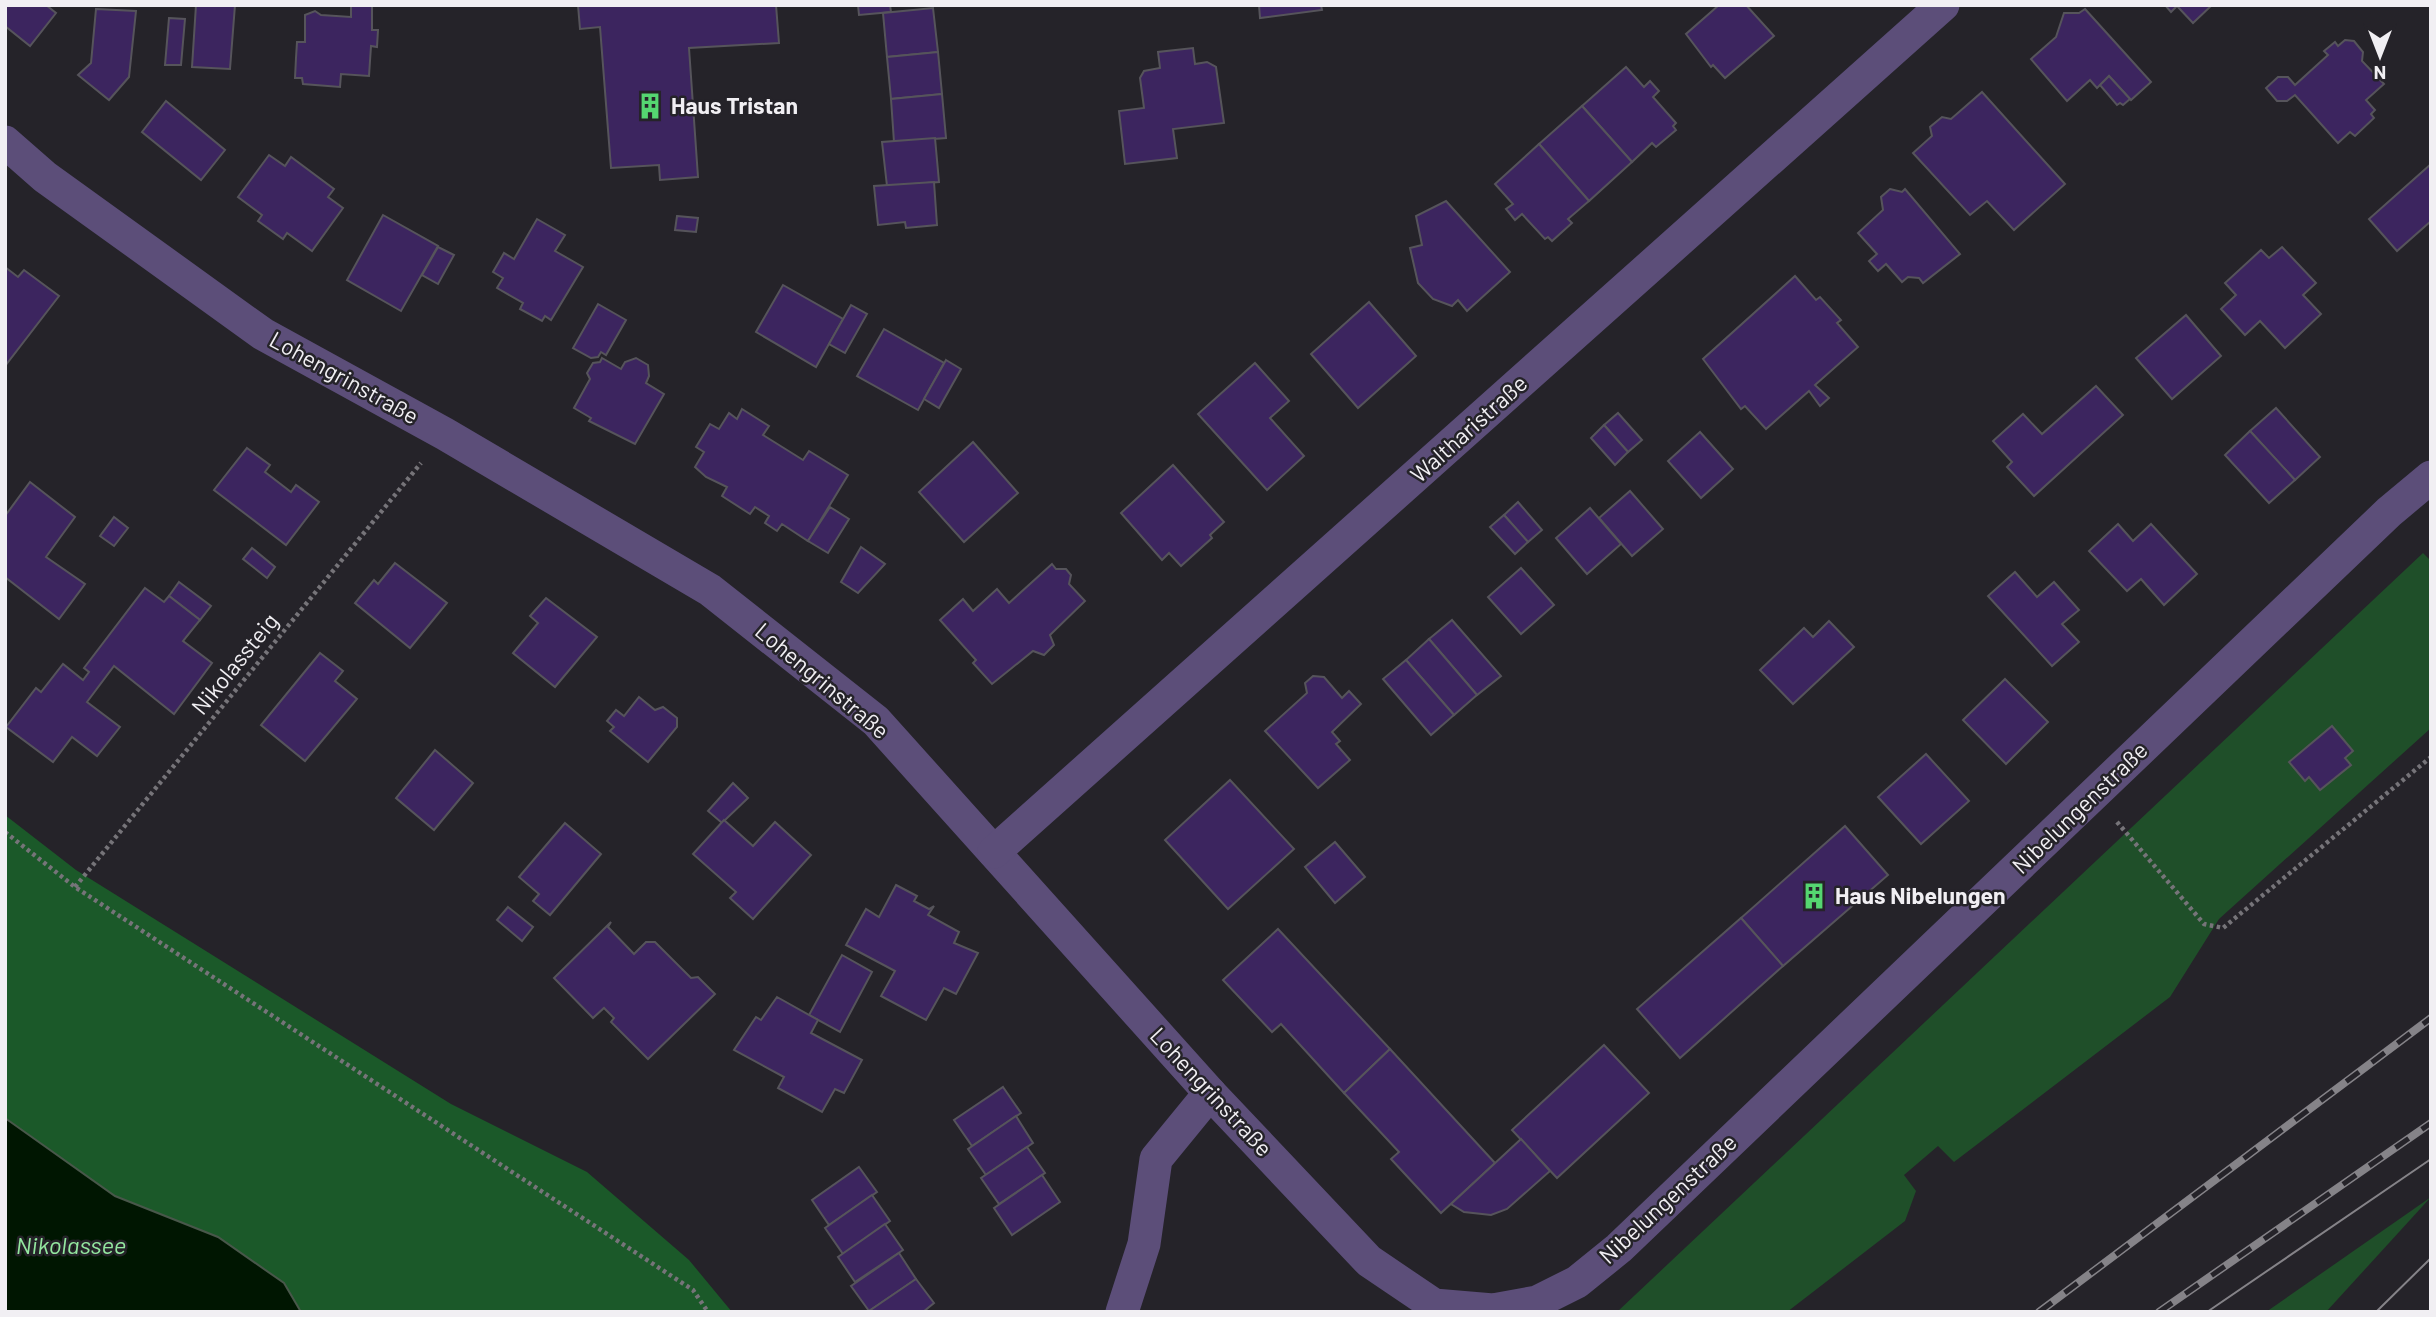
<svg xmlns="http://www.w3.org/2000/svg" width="2436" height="1317" font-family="Barlow,sans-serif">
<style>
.green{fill:#1f4f29}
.forest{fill:#1b5929}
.water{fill:#001601;stroke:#48574a;stroke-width:2}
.building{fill:#3c255f;stroke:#56545b;stroke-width:2}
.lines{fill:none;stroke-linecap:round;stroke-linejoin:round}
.path{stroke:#767479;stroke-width:4.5;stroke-dasharray:3.5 3.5;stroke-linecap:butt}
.street{stroke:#5c4e79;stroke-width:33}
.tram{stroke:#858388;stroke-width:2}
.rail-casing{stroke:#858388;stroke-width:8}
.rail{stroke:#252329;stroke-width:5;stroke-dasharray:16;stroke-linecap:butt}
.labels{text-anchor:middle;stroke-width:5;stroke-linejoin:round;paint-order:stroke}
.poi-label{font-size:23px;font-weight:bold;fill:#f1eff3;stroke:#252329;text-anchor:start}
.street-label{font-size:23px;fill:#f1eff3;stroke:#252329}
.water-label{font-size:24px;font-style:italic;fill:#94e8a0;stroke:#252329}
</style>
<rect width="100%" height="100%" fill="#252329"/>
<g class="green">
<path d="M2423 553 2431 561V728L2219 919 2170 997 1954 1162 1938 1146 1904 1175 1916 1191 1905 1221 1787 1312H1617Z"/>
<path d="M2431 1197 2326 1312H2266Z"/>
</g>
<path class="forest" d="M5 815 76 870 451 1104 587 1172 689 1260 732 1312H301L284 1283 218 1237 115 1196 5 1118Z"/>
<path class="water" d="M5 1118 115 1196 218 1237 284 1283 301 1312H5Z"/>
<g class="building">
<path d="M5 5H46L56 13 30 46 5 26Z"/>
<path d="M196 5H235L230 69 192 67Z"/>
<path d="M351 5 372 6V30H378L377 47 371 46 369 76 341 74 340 87 303 84 302 78H295L296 58 297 42H305V15L315 11 321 15 351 17Z"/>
<path d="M578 5H776L779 43 689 48 698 177 660 180 659 165 611 168 600 27 580 29Z"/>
<path d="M858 5H890L891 12 859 15Z"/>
<path d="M1259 5H1321L1322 10 1260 18Z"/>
<path d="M1719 5H1746L1774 36 1725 78 1713 65 1711 67 1686 34Z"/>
<path d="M2165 5H2212L2193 23 2177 6 2171 12Z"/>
<path d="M933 8 938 52 887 57 883 13Z"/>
<path d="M96 9 136 11 129 77 109 100 78 75 91 63Z"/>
<path d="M2085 9 2151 82 2131 100 2109 76 2097 88 2090 80 2067 101 2031 59 2056 37 2064 13H2079Z"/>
<path d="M169 18 185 19 181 65H165Z"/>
<path d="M2345 40 2354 41 2363 52 2362 61 2384 84 2366 100 2375 110 2371 114 2374 118 2355 136 2350 132 2338 143 2295 95 2287 101H2277L2266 88 2278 77H2288L2295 85 2328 55 2324 51 2335 42 2338 46Z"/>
<path d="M1193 48 1195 64 1207 62 1216 67 1224 123 1173 129 1177 158 1125 164 1119 111 1144 108 1140 78 1144 71 1160 68 1158 52Z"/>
<path d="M938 52 942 94 891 99 887 57Z"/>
<path d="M1626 67 1644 87 1650 81 1659 91 1653 97 1676 123 1673 126 1676 130 1656 147 1652 143 1632 162 1582 106Z"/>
<path d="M2109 76 2130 99 2123 105 2120 103 2117 105 2100 85Z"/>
<path d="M1982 92 2065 184 2014 230 1987 201 1970 215 1913 153 1932 136 1930 127 1942 117 1951 119Z"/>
<path d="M942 94 946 138 894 142 891 99Z"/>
<path d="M166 101 225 150 201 180 142 132Z"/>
<path d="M1582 106 1632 162 1589 201 1539 144Z"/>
<path d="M935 138 939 182 887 186 882 142Z"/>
<path d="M1539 144 1589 201 1568 219 1572 223 1552 241 1548 237 1545 239 1522 214 1515 220 1506 209 1513 204 1495 184Z"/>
<path d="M269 155 285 166 291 157 334 189 328 197 343 208 312 251 287 233 283 239 258 221 262 215 238 197Z"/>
<path d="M2431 164V221L2397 251 2369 219Z"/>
<path d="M934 182 937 225 906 228 905 222 878 225 874 186Z"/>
<path d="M1890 189 1902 192 1905 189 1960 254 1923 283 1919 278 1908 277 1902 282 1886 264 1878 271 1869 261 1877 254 1858 233 1883 210 1881 197Z"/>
<path d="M1446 201 1510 272 1467 311 1458 300 1452 306 1433 299 1418 283 1410 248 1422 245 1416 216Z"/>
<path d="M383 215 438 246 401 311 347 280Z"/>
<path d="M677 216 698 218 696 232 675 230Z"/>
<path d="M537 219 565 235 555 251 583 267 551 320 545 316 542 321 520 309 523 303 497 288 503 278 493 272 504 253 514 259Z"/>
<path d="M438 247 454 255 438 284 422 275Z"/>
<path d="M2282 247 2316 283 2303 295 2321 314 2285 348 2260 321 2245 335 2221 309 2236 295 2225 283 2261 250 2269 258Z"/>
<path d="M5 267 18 277 24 270 59 296 5 366Z"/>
<path d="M1795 276 1816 300 1820 297 1841 320 1837 323 1858 347 1815 385 1829 398 1820 406 1809 391 1766 429 1745 406 1741 409 1703 359Z"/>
<path d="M783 285 843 319 816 367 756 332Z"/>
<path d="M1369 302 1416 356 1358 408 1311 354Z"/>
<path d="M598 304 626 320 606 355 601 352 598 357 591 358 573 348Z"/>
<path d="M851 305 867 314 845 353 829 344Z"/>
<path d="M2186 315 2221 356 2172 399 2136 358Z"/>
<path d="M884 329 944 363 918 410 857 376Z"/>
<path d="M602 358 621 369 625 362 636 358 648 365 649 376 646 383 664 394 635 444 589 421 591 418 574 408 590 379 587 373 593 363 600 362Z"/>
<path d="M946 360 961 369 939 408 924 399Z"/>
<path d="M1255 363 1289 401 1270 418 1304 456 1267 490 1198 414Z"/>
<path d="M2096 386 2123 415 2034 496 2007 467 2012 462 1993 441 2023 414 2042 434Z"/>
<path d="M2276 408 2320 457 2295 480 2250 431Z"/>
<path d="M742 409 769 426 763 435 803 460 809 451 848 475 808 541 782 524 777 531 765 523 769 516 755 507 750 514 722 496 727 487 706 477 695 467 704 452 696 447 710 424 719 429 729 413 737 419Z"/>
<path d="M1618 413 1642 440 1628 452 1604 425Z"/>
<path d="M1604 425 1628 452 1615 465 1591 438Z"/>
<path d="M2250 431 2295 480 2269 503 2225 455Z"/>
<path d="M1700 432 1733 469 1701 498 1668 461Z"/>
<path d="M973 442 1018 493 964 542 919 492Z"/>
<path d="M247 448 270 465 265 472 291 492 296 485 319 502 286 545 214 490Z"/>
<path d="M1173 465 1224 522 1210 535 1212 538 1181 566 1169 553 1162 560 1121 513Z"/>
<path d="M30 482 75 517 46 557 85 584 59 619 5 577V516Z"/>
<path d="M1630 491 1663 529 1632 556 1599 518Z"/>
<path d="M1518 502 1542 530 1528 542 1504 515Z"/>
<path d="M830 507 849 519 828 553 808 541Z"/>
<path d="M1590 508 1621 544 1587 574 1556 538Z"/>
<path d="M1504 515 1528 542 1515 554 1490 527Z"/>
<path d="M114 517 128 528 114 546 100 536Z"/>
<path d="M2118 524 2133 541 2151 524 2197 574 2164 605 2141 579 2127 591 2089 551Z"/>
<path d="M861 547 885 564 858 593 841 582Z"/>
<path d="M252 548 275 567 267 578 243 559Z"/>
<path d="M395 563 447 603 410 648 355 603 374 580 378 584Z"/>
<path d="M1052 564 1056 569H1066L1071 575 1069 584 1085 601 1050 635 1054 645 1044 655 1033 651 992 684 973 663 976 660 940 620 963 599 973 611 997 589 1009 603Z"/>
<path d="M1521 568 1554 605 1521 634 1488 597Z"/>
<path d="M2015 572 2037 597 2054 582 2079 610 2062 624 2079 642 2052 666 1988 596Z"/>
<path d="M179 582 211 606 200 620 169 596Z"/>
<path d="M145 588 164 602 169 596 200 620 183 641 212 663 174 714 114 666 87 702 120 727 97 756 72 737 53 762 6 727 36 688 41 692 63 664 83 680 89 672 84 668Z"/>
<path d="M546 598 597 637 555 687 513 653 538 623 530 616Z"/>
<path d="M1452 620 1501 676 1477 695 1429 639Z"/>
<path d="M1829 621 1854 647 1793 704 1760 670 1804 628 1813 637Z"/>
<path d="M1429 639 1477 695 1454 715 1406 660Z"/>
<path d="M320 653 343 671 335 681 357 699 305 761 261 725Z"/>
<path d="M1406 660 1454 715 1431 735 1383 679Z"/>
<path d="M1313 676 1324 677 1342 698 1349 691 1361 704 1332 732 1340 741 1336 744 1350 760 1318 788 1265 731 1307 693 1305 683Z"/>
<path d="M2005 679 2048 722 2006 764 1963 720Z"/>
<path d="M639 697 655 710 663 707 677 718V727L648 762 610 731 614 727 607 721 616 710 624 716Z"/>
<path d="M2332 726 2353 751 2345 758 2351 765 2320 790 2309 777 2305 781 2289 762Z"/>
<path d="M435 750 473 783 434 830 396 798Z"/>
<path d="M1926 754 1969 801 1921 844 1878 797Z"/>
<path d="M1230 780 1294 849 1228 909 1165 840Z"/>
<path d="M733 783 748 798 722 823 708 811Z"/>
<path d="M724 820 753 846 775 822 811 855 753 919 730 898 736 892 693 854Z"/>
<path d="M565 823 601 854 550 915 533 901 539 894 519 877Z"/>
<path d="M1845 826 1888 875 1783 966 1741 918Z"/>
<path d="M1335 842 1365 877 1335 903 1305 867Z"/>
<path d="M896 885 917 896 914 901 929 909 934 906 928 915 959 932 954 943 978 953 956 994 944 988 926 1020 881 996 895 971 846 945 866 909 879 917Z"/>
<path d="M508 907 533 927 522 941 497 920Z"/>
<path d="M1741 918 1783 966 1680 1058 1637 1009Z"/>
<path d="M611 922 608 927 634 954 646 942H655L691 978 698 977 715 994 648 1059 611 1022 614 1018 604 1008 593 1018 554 978Z"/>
<path d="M1278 929 1390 1049 1344 1093 1281 1024 1272 1032 1223 980Z"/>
<path d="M842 955 872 972 840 1032 809 1015Z"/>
<path d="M777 997 818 1020 811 1033 862 1060 844 1093 835 1089 822 1112 778 1088 784 1077 734 1050 756 1017 761 1020Z"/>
<path d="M1604 1045 1649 1093 1557 1178 1512 1130Z"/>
<path d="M1390 1049 1495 1163 1441 1213 1391 1159 1399 1152 1344 1093Z"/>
<path d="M1003 1087 1021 1113 972 1146 954 1120Z"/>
<path d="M1016 1116 1033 1143 986 1175 968 1149Z"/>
<path d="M1521 1139 1550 1171 1507 1209 1491 1215 1464 1212 1451 1204Z"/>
<path d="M1027 1147 1045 1173 999 1204 981 1178Z"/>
<path d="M859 1167 877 1192 829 1225 812 1200Z"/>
<path d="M1042 1175 1060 1202 1012 1235 994 1208Z"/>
<path d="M872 1195 890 1221 843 1254 825 1228Z"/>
<path d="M885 1224 903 1250 855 1282 838 1257Z"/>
<path d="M899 1253 916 1279 869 1311 851 1286Z"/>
<path d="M916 1279 934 1303 923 1312 869 1311Z"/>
</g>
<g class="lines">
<g class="path">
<path d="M2117 822 2204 924 2223 928 2431 757"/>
<path d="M5 832 75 887 693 1290 708 1312"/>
<path d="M75 887 421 463"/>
</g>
<g class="street">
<path d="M5 142 45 177 263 334 445 434 710 590 876 721 1210 1093 1369 1261 1434 1305 1493 1310 1537 1302 1577 1282 1619 1248 2389 512 2431 477"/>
<path d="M994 852 1943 5"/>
<path d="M1122 1312 1144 1244 1156 1159 1210 1093"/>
</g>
<g class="tram">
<path d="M2207 1312 2431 1159"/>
<path d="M2376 1312 2431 1258"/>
</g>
<g class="rail-casing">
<g id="rail">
<path d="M2039 1312 2431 1018"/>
<path d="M2159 1312 2431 1123"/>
</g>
</g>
<use href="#rail" class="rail"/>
</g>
<defs>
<g id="building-bare" transform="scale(2.1)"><path d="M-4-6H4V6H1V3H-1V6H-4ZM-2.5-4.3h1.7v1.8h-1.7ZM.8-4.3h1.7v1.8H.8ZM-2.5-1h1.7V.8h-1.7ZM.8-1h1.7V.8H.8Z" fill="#55d671" stroke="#252329" stroke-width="2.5" paint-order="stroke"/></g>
</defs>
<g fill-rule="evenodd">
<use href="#building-bare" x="650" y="106"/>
<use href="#building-bare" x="1814" y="896"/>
</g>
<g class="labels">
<g class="poi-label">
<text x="671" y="114">Haus Tristan</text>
<text x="1835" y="904">Haus Nibelungen</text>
</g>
<g class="street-label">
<text transform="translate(344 378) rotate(29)" y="8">Lohengrinstraße</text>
<text transform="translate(1469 429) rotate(-42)" y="8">Waltharistraße</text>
<text transform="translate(235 664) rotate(-51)" y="8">Nikolassteig</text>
<text transform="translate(822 681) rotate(40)" y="8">Lohengrinstraße</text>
<text transform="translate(2080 808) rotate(-44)" y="8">Nibelungenstraße</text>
<text transform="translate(1211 1092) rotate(47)" y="8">Lohengrinstraße</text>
<text transform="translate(1668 1199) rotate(-43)" y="8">Nibelungenstraße</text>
</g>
<g class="water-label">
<text x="71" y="1254">Nikolassee</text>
</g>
</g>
<rect width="2436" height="1317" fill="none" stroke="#f1eff3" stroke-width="14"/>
<g transform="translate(2380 56) rotate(180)" stroke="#252329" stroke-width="5" paint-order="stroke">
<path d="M0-5L12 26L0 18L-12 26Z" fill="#f1eff3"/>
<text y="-10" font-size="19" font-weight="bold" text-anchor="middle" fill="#f1eff3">N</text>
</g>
</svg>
